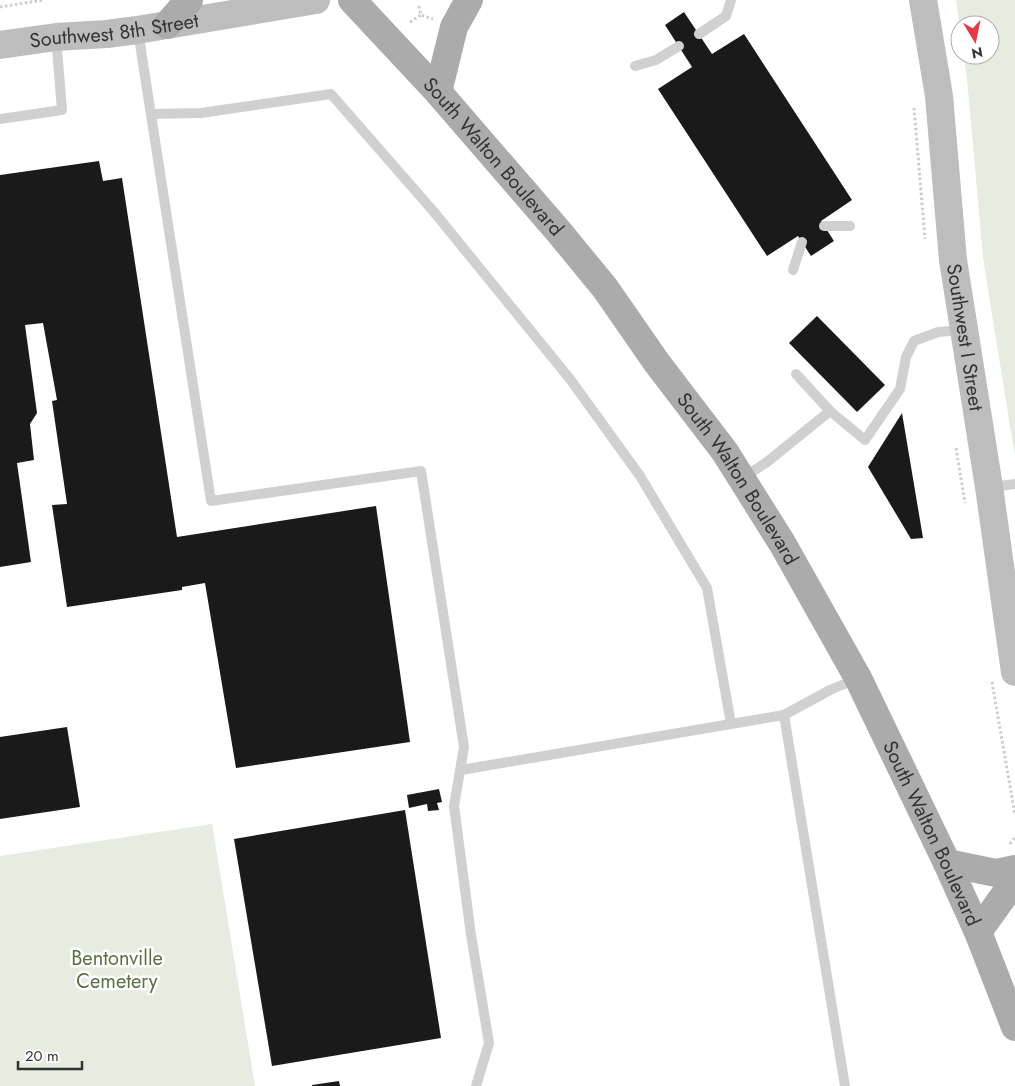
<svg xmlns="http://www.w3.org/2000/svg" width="1015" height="1086" font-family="Jost,sans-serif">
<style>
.green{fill:#e6ecdf}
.building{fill:#1a1a1a}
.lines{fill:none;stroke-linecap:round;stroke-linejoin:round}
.path{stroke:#cdcdcd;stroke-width:3;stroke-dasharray:2.5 2.5;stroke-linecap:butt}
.service{stroke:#d0d0d0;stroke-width:10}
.secondary{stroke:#bdbdbd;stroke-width:28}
.primary{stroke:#ababab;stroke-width:28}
.labels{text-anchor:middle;stroke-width:5;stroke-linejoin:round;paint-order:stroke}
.street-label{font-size:20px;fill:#333;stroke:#fff}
.park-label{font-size:20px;fill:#56703f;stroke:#fff}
</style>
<rect width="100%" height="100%" fill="#fff"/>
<g class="green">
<path d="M956 0H1015V457L983 258 968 89 964 55H990V25H960V28Z"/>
<path d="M212 824 255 1086H0V856Z"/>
</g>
<g class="building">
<path d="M684 12 712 54 744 34 852 200 821 221 834 241 811 256 798 236 767 256 658 89 692 67 665 25Z"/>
<path d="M99 161 103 181 122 178 177 537 376 506 410 742 236 768 205 583 182 587V590L67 607 52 505 67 504 52 401 57 400 43 323 25 325 37 413 30 424 34 460 17 463 31 562 0 567V175Z"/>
<path d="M817 316 885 385 857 412 789 343Z"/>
<path d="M902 413 923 538 911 539 868 467Z"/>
<path d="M67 727 80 807 0 819V737Z"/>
<path d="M439 789 442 802 437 803 439 810 428 811 427 804 409 808 407 795Z"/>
<path d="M405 810 441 1038 272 1066 234 839Z"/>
<path d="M339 1081 340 1086H312V1085Z"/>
</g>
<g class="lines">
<g class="path">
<path d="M419 6 421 15 433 19"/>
<path d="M0 7 43 0"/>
<path d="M410 22 421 15"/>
<path d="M914 108 925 239"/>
<path d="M956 448 965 503"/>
<path d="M992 682 1015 815"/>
<path d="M1010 844 1015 837"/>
</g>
<g class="service">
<path d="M138 31 211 501 421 471 464 747 454 806 471 935 489 1043 476 1086"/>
<path d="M699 34 726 16 731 0"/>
<path d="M635 66 656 60 679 46"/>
<path d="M151 114 201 113 331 94 434 212 570 379 640 476 707 588 731 724"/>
<path d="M0 119 62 110 56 37"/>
<path d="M824 226H850"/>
<path d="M793 270 802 242"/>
<path d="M796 374 830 411"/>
<path d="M743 478 767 462 830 411 865 440 900 389 906 357 914 341 938 332 962 330"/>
<path d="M991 487 1015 484"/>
<path d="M784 715 845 1086"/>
<path d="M461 770 784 715 830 690 856 679"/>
</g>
<g class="secondary">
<path id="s1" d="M923 0 939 96 953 260 989 487 1015 672"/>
<path id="s2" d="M0 45 56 37 107 34 137 30 316 0"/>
</g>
<g class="primary">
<path id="s3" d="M352 0 438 92 559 232 605 288 657 363 725 452 782 543 858 678 947 863 978 932 1015 1027"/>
<path d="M167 25 189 0"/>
<path d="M438 92 454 27 469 0"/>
<path d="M947 863 996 873 1015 869"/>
<path d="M978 932 1015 880"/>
</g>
</g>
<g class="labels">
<g class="street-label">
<text dy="7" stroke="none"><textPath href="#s2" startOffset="115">Southwest 8th Street</textPath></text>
<text dy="7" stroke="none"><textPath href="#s3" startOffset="211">South Walton Boulevard</textPath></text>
<text dy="7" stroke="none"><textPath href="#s1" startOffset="340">Southwest I Street</textPath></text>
<text dy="7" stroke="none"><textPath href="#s3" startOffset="616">South Walton Boulevard</textPath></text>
<text dy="7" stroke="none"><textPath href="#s3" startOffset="1021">South Walton Boulevard</textPath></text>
</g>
<g class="park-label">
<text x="117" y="965">Bentonville<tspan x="117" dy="23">Cemetery</tspan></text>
</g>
</g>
<g transform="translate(975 40) rotate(170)"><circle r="24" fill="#ffffff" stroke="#adadad"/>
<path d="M0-4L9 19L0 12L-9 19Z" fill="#e63946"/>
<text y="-8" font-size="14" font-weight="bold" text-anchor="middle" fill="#333333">N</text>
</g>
<path d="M18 1061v8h64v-8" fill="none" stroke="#333333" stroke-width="2.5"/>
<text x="25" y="1061" font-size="15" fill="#333333" stroke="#ffffff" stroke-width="4" paint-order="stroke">20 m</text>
</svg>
